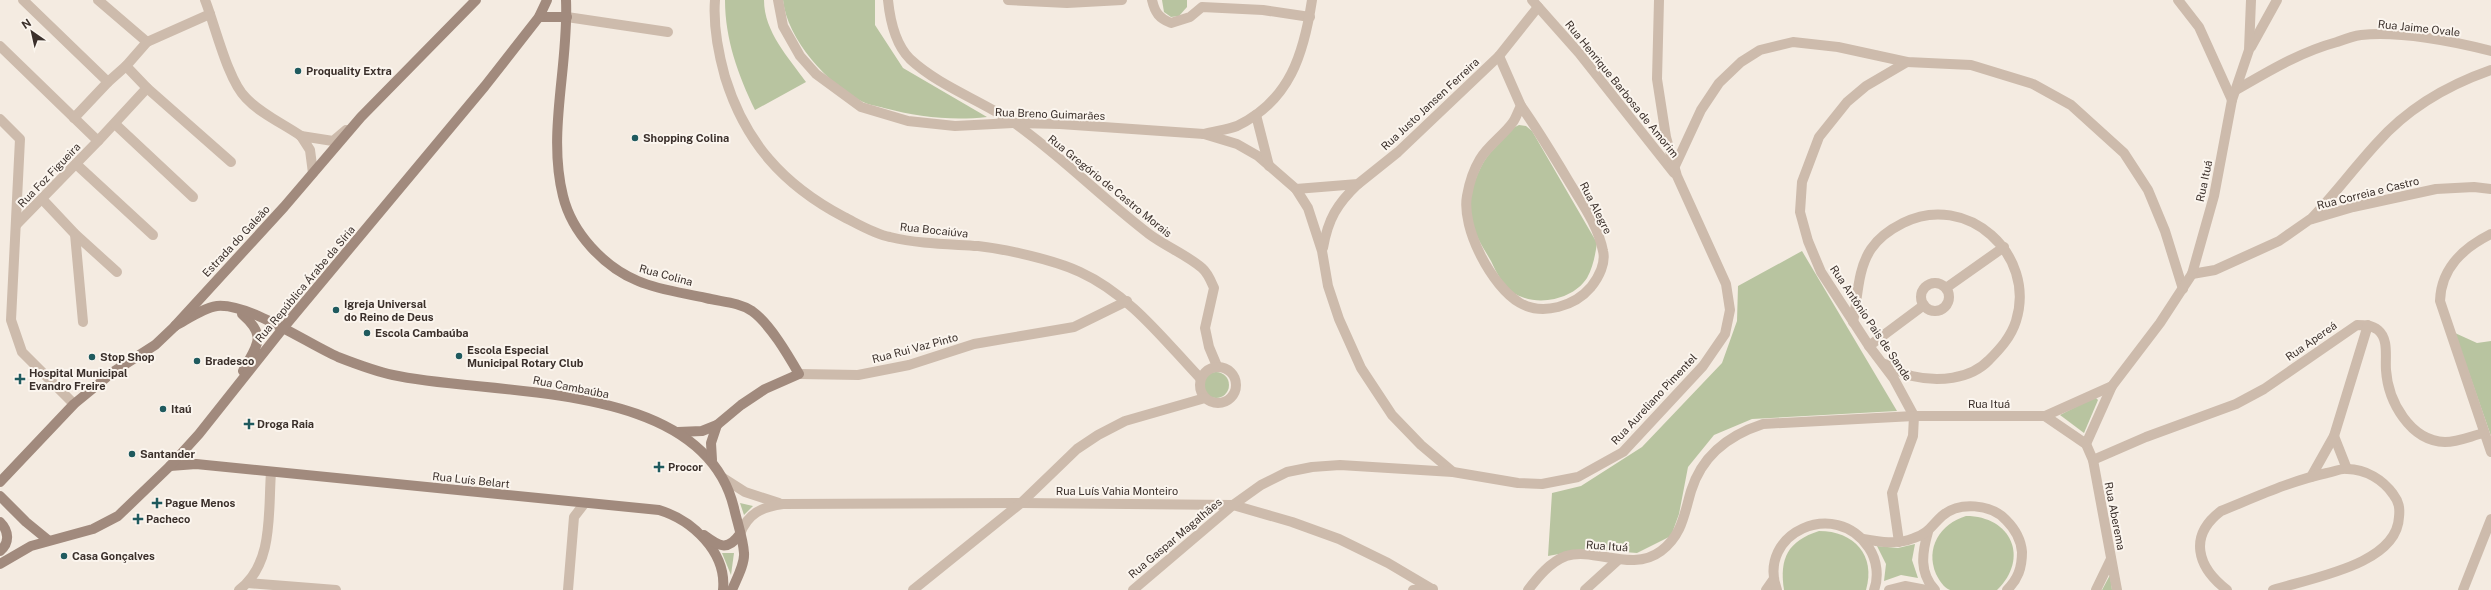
<svg xmlns="http://www.w3.org/2000/svg" width="2491" height="590" font-family="'Public Sans',sans-serif">
<style>
.green{fill:#b8c4a0}
.lines{fill:none;stroke-linecap:round;stroke-linejoin:round}
.street{stroke:#cdbbac;stroke-width:10}
.secondary{stroke:#a18a7d;stroke-width:10}
.poi-dot{fill:#1f5a5e;stroke:#fbf5ee;stroke-width:1.5}
.labels{text-anchor:middle;stroke-width:4;stroke-linejoin:round;paint-order:stroke}
.street-label{font-size:11px;fill:#3b302b;stroke:#fbf5ee}
.poi-label{font-size:11px;font-weight:bold;fill:#3b302b;stroke:#fbf5ee;text-anchor:start}
</style>
<rect width="100%" height="100%" fill="#f4ebe1"/>
<g class="green">
<path d="M725 0H764C764 32 789 58 806 82L755 110C738 75 725 39 725 0Z"/>
<path d="M783 0H875V25L903 68 987 117C952 121 918 117 884 108 878 106 869 105 863 102 828 85 787 39 783 0Z"/>
<path d="M1162 0H1187V7L1179 16 1171 17 1164 12Z"/>
<path d="M1519 125 1526 126 1532 131 1597 243C1595 256 1593 267 1587 278 1572 301 1533 308 1511 291 1502 283 1496 272 1491 261 1484 249 1476 237 1472 223 1466 201 1476 169 1491 152 1499 144 1508 129 1519 125Z"/>
<path d="M1802 251 1897 411 1752 419 1714 435 1688 467 1679 514 1671 536 1637 553 1586 549 1548 556 1552 493 1581 486 1642 447 1722 363 1737 321 1738 286Z"/>
<path d="M2455 333 2477 343 2491 341V436Z"/>
<circle cx="1216" cy="385" r="13"/>
<path d="M2095 397 2098 400 2084 433 2060 415Z"/>
<path d="M740 503 753 506 744 515Z"/>
<path d="M1966 516C2011 516 2030 558 1997 590 1986 590 1960 590 1950 590 1944 588 1939 580 1936 574 1925 548 1940 524 1966 516Z"/>
<path d="M1819 531C1854 531 1876 555 1866 590H1784C1779 558 1788 541 1819 531Z"/>
<path d="M1915 544 1912 560 1918 578 1901 575 1884 581 1886 564 1877 546 1898 548Z"/>
<path d="M722 553H734L731 575Z"/>
<path d="M2110 575 2112 590H2102Z"/>
</g>
<g class="lines">
<g class="street">
<path d="M23 0 108 82"/>
<path d="M98 0 147 42"/>
<path d="M205 0C215 25 228 81 246 98 261 114 282 123 301 136"/>
<path d="M715 0C713 26 718 52 725 77 745 142 783 185 844 217 858 224 874 234 890 237 919 244 948 244 978 246 1005 249 1055 260 1080 272 1130 295 1163 339 1200 378"/>
<path d="M778 0 783 26 800 56 816 74 861 107 908 121 955 126 1013 123 1060 124 1204 134 1237 144 1258 156 1296 189 1308 208 1322 251 1328 286 1339 319 1361 368 1392 415 1421 445 1453 472"/>
<path d="M888 0C890 20 895 44 910 59 939 86 980 100 1013 122 1061 156 1102 198 1149 234 1165 246 1187 255 1202 268 1208 273 1211 281 1214 288L1205 328 1209 347 1217 366"/>
<path d="M1008 0 1067 3 1122 0"/>
<path d="M1152 0C1155 13 1159 18 1171 23L1190 17 1202 7 1263 10 1310 17"/>
<path d="M1532 0 1579 53 1674 173"/>
<path d="M2178 0 2199 27 2232 100"/>
<path d="M567 17 668 32"/>
<path d="M0 46 98 141 147 88 126 66 147 42 210 14"/>
<path d="M2251 47 2277 0"/>
<path d="M1499 56 1521 106"/>
<path d="M147 88 231 162"/>
<path d="M2236 90C2269 71 2300 52 2337 42 2345 39 2353 36 2361 35 2400 31 2453 41 2491 51"/>
<path d="M1521 106C1538 130 1553 155 1568 180 1581 202 1598 225 1603 251 1606 263 1599 277 1591 287 1575 306 1543 316 1520 303 1492 287 1461 228 1467 196 1469 184 1474 169 1480 159 1488 145 1504 135 1513 122 1516 118 1518 111 1521 106Z"/>
<path d="M1256 115 1269 166"/>
<path d="M74 118 108 82 126 66"/>
<path d="M0 119 20 139 11 320 22 352 74 404"/>
<path d="M115 124 193 197"/>
<path d="M1204 134C1214 131 1227 130 1237 126 1290 101 1304 53 1312 0"/>
<path d="M76 164 153 235"/>
<path d="M1675 166 1701 110 1719 83 1741 62 1760 50 1793 42 1838 47 1907 62 1971 65 2033 84 2071 105 2124 153 2148 190 2165 231 2183 289"/>
<path d="M313 173 310 150 301 136 333 141 346 130"/>
<path d="M1296 189 1358 184 1398 152 1499 56 1538 7"/>
<path d="M43 200 75 234 117 272"/>
<path d="M2311 219C2334 195 2354 168 2377 143 2407 109 2448 85 2491 70"/>
<path d="M16 225 98 141"/>
<path d="M75 234 83 322"/>
<path d="M2491 234C2463 248 2441 268 2440 301L2491 452"/>
<path d="M1323 248C1328 219 1337 204 1358 184"/>
<path d="M2192 274 2215 270 2279 241 2309 220 2353 207 2436 189 2474 187 2491 189"/>
<circle cx="1935" cy="297" r="14"/>
<path d="M1946 288 2004 247"/>
<path d="M1853 322C1858 298 1857 270 1871 249 1879 237 1891 229 1903 223 1966 191 2037 254 2016 321 2011 337 2000 349 1989 360 1970 380 1937 382 1912 376 1903 374 1894 368 1885 364"/>
<path d="M1869 346 1924 305"/>
<circle cx="1218" cy="385" r="18"/>
<path d="M799 374 858 375 909 365 974 344 1074 327 1127 301"/>
<path d="M2045 416 2086 444 2093 460 2117 590"/>
<path d="M2334 436 2347 469"/>
<path d="M2086 444 2112 386"/>
<path d="M2093 460 2146 437 2236 404 2264 389 2357 325C2364 325 2372 325 2378 330 2389 339 2385 357 2386 370 2388 401 2410 441 2445 442 2458 442 2471 436 2484 433"/>
<path d="M2311 477 2334 436 2368 325"/>
<path d="M723 478 745 492 779 503"/>
<path d="M1928 532C1922 553 1919 573 1935 590"/>
<path d="M740 534C748 513 762 507 783 504L1021 503 1233 505 1292 522 1339 539 1388 563 1432 589"/>
<path d="M1863 539C1880 542 1897 545 1914 538 1929 533 1931 526 1942 516 1959 501 1991 504 2006 520 2015 529 2021 539 2022 552 2022 568 2018 579 2007 590"/>
<path d="M1899 542 1892 493 1913 436 1914 416 1894 379 1869 346 1821 272 1808 241 1800 212 1802 182 1819 137 1847 102 1866 86 1907 62"/>
<path d="M248 583 336 590"/>
<path d="M239 590C274 564 268 512 271 472"/>
<path d="M568 590 574 517 584 504"/>
<path d="M913 590 1021 503 1077 449 1098 435 1125 421 1205 398"/>
<path d="M1133 590 1233 505 1261 485 1287 472 1312 467 1340 465 1453 472 1518 483 1542 484 1578 477 1623 452 1703 366 1725 334 1730 310 1726 284 1677 176 1666 137 1657 79 1659 0"/>
<path d="M1413 590 1433 589"/>
<path d="M1528 590C1538 577 1550 562 1566 556 1595 547 1632 573 1661 551 1682 535 1684 515 1691 491 1702 455 1729 435 1763 424L1914 416H2045L2112 386 2160 323 2192 274 2214 196 2232 100 2249 50 2251 0"/>
<path d="M1585 590 1618 560"/>
<path d="M1766 590 1773 580"/>
<path d="M1777 590C1756 533 1836 497 1869 548 1877 560 1879 577 1874 590"/>
<path d="M1889 590 1905 586 1926 590"/>
<path d="M2096 590 2111 559"/>
<path d="M2227 590C2197 567 2188 536 2221 511 2256 497 2290 481 2327 473 2333 472 2341 468 2347 469 2366 469 2383 480 2393 494 2399 502 2400 508 2399 517 2397 565 2310 578 2273 590"/>
<path d="M2463 590 2491 519"/>
</g>
<g class="secondary">
<path d="M566 0C569 65 547 132 563 196 572 233 604 267 638 281 659 290 684 293 706 298 722 302 738 302 752 311 770 324 788 355 799 374L765 389 741 405 717 425 702 431 678 432"/>
<path d="M539 17H567"/>
<path d="M242 314C268 337 257 344 243 371"/>
<path d="M175 326C188 319 203 308 217 306 249 303 308 344 338 357 356 364 374 371 393 375 493 397 703 378 734 508 737 522 743 538 744 553 745 564 736 580 732 590"/>
<path d="M712 460 711 443 717 425"/>
<path d="M170 466 196 464 659 510C692 520 727 552 723 590"/>
<path d="M0 482 74 404 113 372 155 345 175 326 284 207 361 117 476 0"/>
<path d="M0 496 26 522 48 540"/>
<path d="M0 522C9 531 10 543 0 551"/>
<path d="M704 535C719 546 727 552 740 534"/>
<path d="M0 564 31 546 93 529 118 516 170 466 199 434 284 327 485 86 539 17 547 0"/>
</g>
</g>
<g class="poi-dot">
<circle cx="298" cy="71" r="4"/>
<circle cx="635" cy="138" r="4"/>
<circle cx="336" cy="310" r="4"/>
<circle cx="367" cy="333" r="4"/>
<circle cx="459" cy="356" r="4"/>
<circle cx="92" cy="357" r="4"/>
<circle cx="197" cy="361" r="4"/>
<path d="M18 373h4v4h4v4h-4v4h-4v-4h-4v-4h4z"/>
<circle cx="163" cy="409" r="4"/>
<path d="M247 418h4v4h4v4h-4v4h-4v-4h-4v-4h4z"/>
<circle cx="132" cy="454" r="4"/>
<path d="M657 461h4v4h4v4h-4v4h-4v-4h-4v-4h4z"/>
<path d="M155 497h4v4h4v4h-4v4h-4v-4h-4v-4h4z"/>
<path d="M136 513h4v4h4v4h-4v4h-4v-4h-4v-4h4z"/>
<circle cx="64" cy="556" r="4"/>
</g>
<g class="labels">
<g class="street-label">
<text transform="translate(2419 28) rotate(6)" y="4">Rua Jaime Ovale</text>
<text transform="translate(1622 89) rotate(51)" y="4">Rua Henrique Barbosa de Amorim</text>
<text transform="translate(1430 104) rotate(-43)" y="4">Rua Justo Jansen Ferreira</text>
<text transform="translate(1050 114) rotate(2)" y="4">Rua Breno Guimarães</text>
<text transform="translate(49 175) rotate(-46)" y="4">Rua Foz Figueira</text>
<text transform="translate(2204 181) rotate(-78)" y="4">Rua Ituá</text>
<text transform="translate(1110 186) rotate(39)" y="4">Rua Gregório de Castro Morais</text>
<text transform="translate(2368 193) rotate(-14)" y="4">Rua Correia e Castro</text>
<text transform="translate(1596 208) rotate(63)" y="4">Rua Alegre</text>
<text transform="translate(934 230) rotate(6)" y="4">Rua Bocaiúva</text>
<text transform="translate(236 241) rotate(-47)" y="4">Estrada do Galeão</text>
<text transform="translate(666 275) rotate(15)" y="4">Rua Colina</text>
<text transform="translate(305 284) rotate(-50)" y="4">Rua República Árabe da Síria</text>
<text transform="translate(1871 323) rotate(56)" y="4">Rua Antônio Pais de Sande</text>
<text transform="translate(2311 341) rotate(-35)" y="4">Rua Apereá</text>
<text transform="translate(915 348) rotate(-15)" y="4">Rua Rui Vaz Pinto</text>
<text transform="translate(571 387) rotate(11)" y="4">Rua Cambaúba</text>
<text transform="translate(1654 399) rotate(-47)" y="4">Rua Aureliano Pimentel</text>
<text x="1989" y="408">Rua Ituá</text>
<text transform="translate(471 480) rotate(6)" y="4">Rua Luís Belart</text>
<text x="1117" y="495">Rua Luís Vahia Monteiro</text>
<text transform="translate(2115 516) rotate(79)" y="4">Rua Aberema</text>
<text transform="translate(1175 538) rotate(-40)" y="4">Rua Gaspar Magalhães</text>
<text transform="translate(1607 546) rotate(4)" y="4">Rua Ituá</text>
</g>
<g class="poi-label">
<text x="306" y="75">Proquality Extra</text>
<text x="643" y="142">Shopping Colina</text>
<text x="344" y="308">Igreja Universal<tspan x="344" dy="13">do Reino de Deus</tspan></text>
<text x="375" y="337">Escola Cambaúba</text>
<text x="467" y="354">Escola Especial<tspan x="467" dy="13">Municipal Rotary Club</tspan></text>
<text x="100" y="361">Stop Shop</text>
<text x="205" y="365">Bradesco</text>
<text x="29" y="377">Hospital Municipal<tspan x="29" dy="13">Evandro Freire</tspan></text>
<text x="171" y="413">Itaú</text>
<text x="257" y="428">Droga Raia</text>
<text x="140" y="458">Santander</text>
<text x="668" y="471">Procor</text>
<text x="165" y="507">Pague Menos</text>
<text x="146" y="523">Pacheco</text>
<text x="72" y="560">Casa Gonçalves</text>
</g>
</g>
<g transform="translate(32 32) rotate(326)" stroke="#fbf5ee" stroke-width="3" paint-order="stroke">
<path d="M0-3L7 15L0 10L-7 15Z" fill="#3b302b"/>
<text y="-6" font-size="11" font-weight="bold" text-anchor="middle" fill="#3b302b">N</text>
</g>
</svg>
